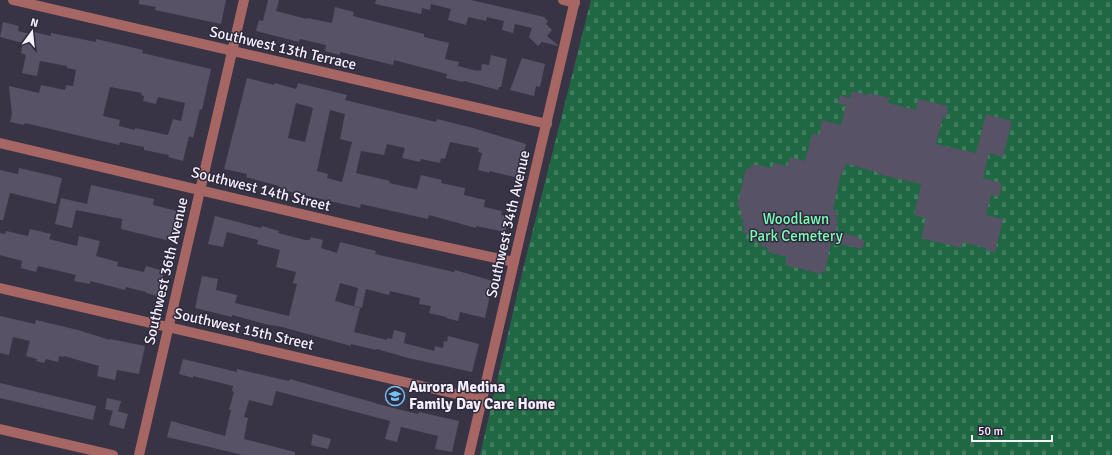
<svg xmlns="http://www.w3.org/2000/svg" width="1112" height="455" font-family="Signika,sans-serif">
<style>
.cemetery{fill:url(#cemetery-stones)}
.building{fill:#575266;fill-rule:evenodd}
.lines{fill:none;stroke-linecap:round;stroke-linejoin:round}
.minor{stroke:#a66764;stroke-width:10}
.labels{text-anchor:middle;stroke-width:3;stroke-linejoin:round;paint-order:stroke}
.street-label{font-size:15px;fill:#f4f1fd;stroke:#2e2a3c}
.park-label{font-size:15px;fill:#7cfbb4;stroke:#2e2a3c}
.poi-label{font-size:15px;font-weight:bold;fill:#f4f1fd;stroke:#2e2a3c;text-anchor:start}
</style>
<defs>
<pattern id="cemetery-stones" width="16" height="16" patternUnits="userSpaceOnUse"><rect width="16" height="16" fill="#1f6843"/><path d="M2 7V4a2 2 0 0 1 4 0v3zM10 15v-3a2 2 0 0 1 4 0v3z" fill="#407e5f"/></pattern>
</defs>
<rect width="100%" height="100%" fill="#383446"/>
<path class="cemetery" d="M591 0H1112V455H480L522 273Z"/>
<g class="building">
<path d="M139 0H226L221 24 155 10 156 7 139 4Z"/>
<path d="M268 0H279L276 11 307 19V18L332 23 335 7 354 12 353 16 424 34V37L449 43 445 59 459 62 458 66 477 71V70L481 71 482 64 489 65 491 55 507 59 501 87H499L498 90 464 81 463 82 446 78 447 74 394 60 393 65 340 52V55L325 51 326 45 300 39 299 42 256 31 259 20 263 21Z"/>
<path d="M376 0H471L544 17 548 21 546 24 552 30 547 36 558 45V46L542 42 538 46 529 37 532 28 515 24 513 33 502 30 504 21 487 17 486 21 468 17 466 25 448 20 451 9 431 4 430 10 422 8 421 14 375 4Z"/>
<path d="M3 22 19 26 18 31 34 35V32L51 36V33L96 42V39L143 50 142 53 211 69 202 110 200 109 193 138 189 136 183 161 168 157 169 155 144 150V147L120 142 119 145 25 123 24 125 10 122 12 114 9 86 39 93 41 85 65 90 66 85 73 86 76 70 67 68V66L40 61 37 76 22 73 26 55 21 53 23 43 0 37ZM110 87 142 93 141 95 144 96 143 101 156 104 158 97 185 103 181 121 173 119 168 135 135 128V130L119 126 120 120 103 116Z"/>
<path d="M522 58 545 64 540 87 536 86 534 96 510 90Z"/>
<path d="M247 78 274 85 275 83 296 89 298 83 347 95 345 100 436 122 437 119 473 128 526 144 518 178 489 171V173L478 170 482 153 478 152 479 148 450 142 445 159 441 158 440 163 421 159 420 162 402 158 405 148 387 144 384 155 361 151 356 173 390 181 389 183 417 189 421 175 442 180 441 183 465 188 464 195 485 200 484 207 502 211 501 215 509 217 505 232 476 226V228L429 215 428 219 361 204 360 208 278 189 279 186 246 177 247 174 224 169ZM296 103 313 108 305 142 288 138ZM330 110 345 114 340 139 352 142 342 182 327 178 328 174 317 171Z"/>
<path d="M852 91 867 95 868 93 890 98 888 103 916 110 918 99 948 106 946 118 943 117 936 144 976 153 986 114 1012 121 1003 157 989 153 983 178 1002 183 999 197 991 195 986 215 1003 219 995 253 986 250V248L962 242 961 248 921 238 926 218 914 215 921 184 877 174V172L846 164 843 173H841L833 210 838 211 836 218 838 219 836 232 859 237V239L865 240 862 249 831 242 825 272 821 271V274L785 265 787 257 767 252 768 248 760 246 761 243 751 241 753 235 743 233 745 226 742 225 744 220 740 219 742 211H740V207L737 206 746 168 750 169 752 164 772 168 773 163 787 166 790 157 805 161 812 134 819 135 822 120 841 125 846 105 838 104 840 95 850 98Z"/>
<path d="M19 168 62 178 56 204 10 193 3 220H0V170L18 174Z"/>
<path d="M91 185 154 199 153 205 177 211 170 241 121 229 122 219 76 210 72 228 55 224 61 198 87 204Z"/>
<path d="M215 216 261 228 262 226 279 231 278 233 305 240H310L311 237 323 240 321 248 337 253 340 242 376 251 375 254 454 272 455 270 493 281 485 318 460 312 458 321 446 318V317L429 313 431 306 419 304 420 298 390 291 389 295 366 289 362 308 354 306 358 288 340 283 335 301 360 308 354 332 387 340V338L392 339 394 330 406 333 404 343 434 351 435 346 443 348 444 341 447 342 448 336 479 344 472 372 408 358 377 349 376 350 351 344V346L282 327 265 324 232 315V317L195 308 202 276 218 279 216 290 237 295 235 303 289 316 297 284 293 283 296 272 276 267 280 250 257 244 258 240 227 232 223 247 208 244Z"/>
<path d="M30 229 51 234 49 239 77 246 79 236 100 241 96 256 118 262 117 266 144 272 146 266 164 271 158 296 146 293V292L126 287 125 290 90 281V284L74 281 76 275 38 266 36 272 21 268 22 261 0 255V233L5 234 6 231 28 236Z"/>
<path d="M0 316 35 324 36 320 78 330 110 340V339L145 346 139 374 117 370 115 380 97 376 99 366 64 356V357L59 356 58 362 46 359 44 363 36 361 37 359 26 356 30 341 13 337 9 355 0 353Z"/>
<path d="M183 359 237 372V369L289 381 290 379 393 408 418 414 419 412 459 421 452 452 435 449 438 436 401 427 397 442 385 439 390 421 276 391 272 406 249 400 244 417 248 418 244 439 295 452V455H243L167 437 171 421 225 436 231 410H229L234 392 232 391 233 386 193 376V378L179 374Z"/>
<path d="M0 383 96 406 93 420 0 398Z"/>
<path d="M107 398 121 401 118 412 105 409Z"/>
<path d="M113 410 128 414 124 429 109 425Z"/>
<path d="M313 434 331 439 328 449 311 445Z"/>
</g>
<g class="lines">
<g class="minor">
<path d="M13 0 547 124"/>
<path d="M563 0 575 3"/>
<path d="M0 143 395 236 514 262"/>
<path d="M0 288 482 400"/>
<path d="M0 429 113 455"/>
<path d="M139 455 244 0"/>
<path d="M469 455 575 0"/>
</g>
</g>
<defs>
<g id="school-ring" transform="scale(1)"><circle r="9.5" fill="#2e2a3c" stroke="#71c1f5" stroke-width="1.5"/><path d="M0-5L7-2L0 1L-7-2ZM-4 1L0 2.5L4 1V4Q0 6-4 4Z" fill="#71c1f5"/></g>
</defs>
<g fill-rule="evenodd">
<use href="#school-ring" x="395" y="396"/>
</g>
<g class="labels">
<g class="street-label">
<text transform="translate(283 48) rotate(13)" y="5">Southwest 13th Terrace</text>
<text transform="translate(261 189) rotate(14)" y="5">Southwest 14th Street</text>
<text transform="translate(508 224) rotate(-77)" y="5">Southwest 34th Avenue</text>
<text transform="translate(166 271) rotate(-77)" y="5">Southwest 36th Avenue</text>
<text transform="translate(244 329) rotate(13)" y="5">Southwest 15th Street</text>
</g>
<g class="park-label">
<text x="796" y="224">Woodlawn<tspan x="796" dy="17">Park Cemetery</tspan></text>
</g>
<g class="poi-label">
<text x="409" y="392">Aurora Medina<tspan x="409" dy="17">Family Day Care Home</tspan></text>
</g>
</g>
<g transform="translate(32 32) rotate(15)" stroke="#2e2a3c" stroke-width="3" paint-order="stroke">
<path d="M0-3L7 15L0 10L-7 15Z" fill="#f4f1fd"/>
<text y="-6" font-size="11" font-weight="bold" text-anchor="middle" fill="#f4f1fd">N</text>
</g>
<path d="M972 435v6h80v-6" fill="none" stroke="#f4f1fd" stroke-width="2"/>
<text x="978" y="435" font-size="12" fill="#f4f1fd" stroke="#2e2a3c" stroke-width="3" paint-order="stroke">50 m</text>
</svg>
